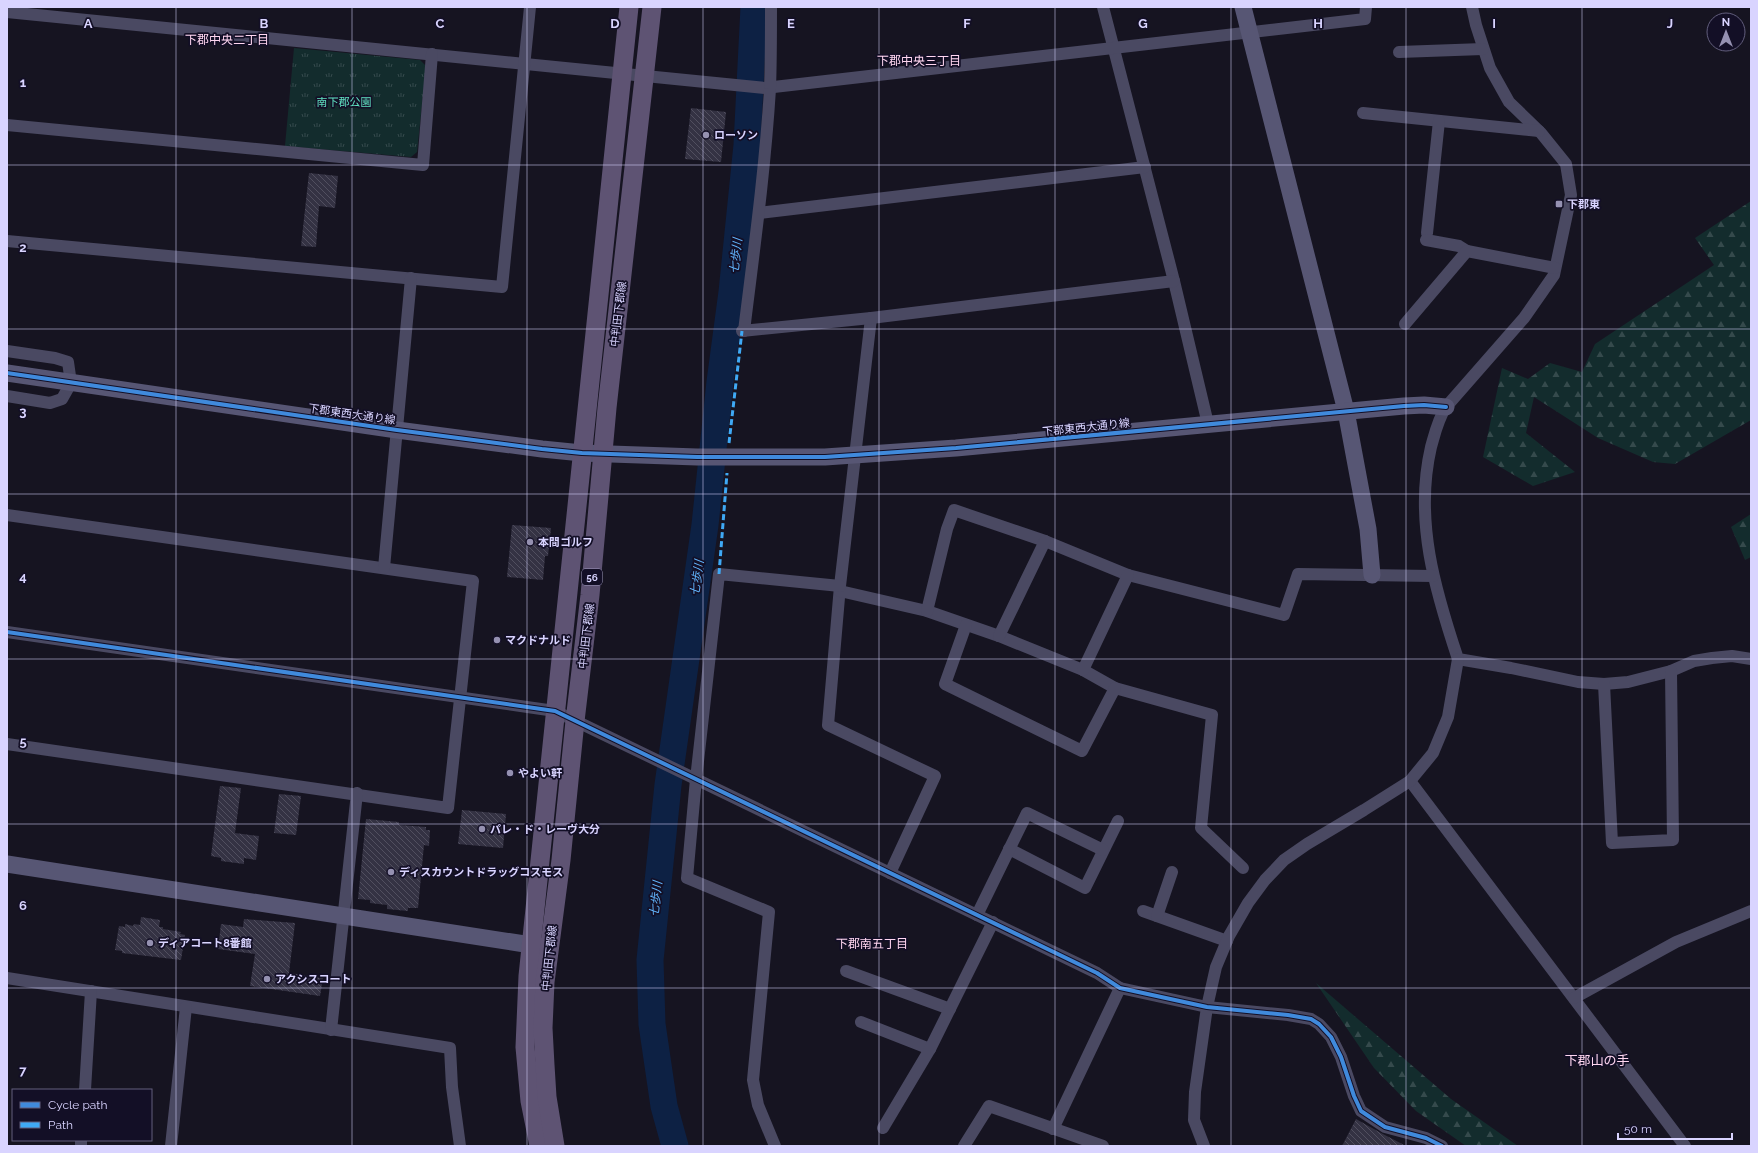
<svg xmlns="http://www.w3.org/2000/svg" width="1758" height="1153" font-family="Raleway,'Noto Sans JP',sans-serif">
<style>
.forest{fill:url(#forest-firs)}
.park{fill:url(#park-tufts)}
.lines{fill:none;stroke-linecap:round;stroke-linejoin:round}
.river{stroke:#0d2144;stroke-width:27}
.building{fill:url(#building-back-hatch)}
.street{stroke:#4a4962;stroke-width:12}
.secondary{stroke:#575674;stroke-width:17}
.primary{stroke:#5e5373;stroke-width:19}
.quiet{stroke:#3fa9f5;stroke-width:3;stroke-dasharray:6 3;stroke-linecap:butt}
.cycleway-casing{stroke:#130f26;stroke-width:6}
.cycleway{stroke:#408adc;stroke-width:4}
.grid{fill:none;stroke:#d9d4ff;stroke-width:1;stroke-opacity:0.55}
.poi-dot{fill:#9591b1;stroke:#130f26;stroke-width:1.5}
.labels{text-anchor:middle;stroke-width:3.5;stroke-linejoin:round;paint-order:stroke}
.shield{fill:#130f26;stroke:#9e99be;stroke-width:1}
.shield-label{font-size:10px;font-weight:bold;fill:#d9d4ff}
.park-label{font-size:11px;fill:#5fe0c0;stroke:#130f26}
.poi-label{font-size:11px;font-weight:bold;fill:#d9d4ff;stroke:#130f26;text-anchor:start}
.street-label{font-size:11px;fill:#d9d4ff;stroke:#130f26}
.neighbourhood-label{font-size:12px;fill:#ffd6f0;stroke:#130f26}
.water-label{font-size:12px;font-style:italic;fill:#62b6ff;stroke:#130f26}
.quarter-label{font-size:13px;fill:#ffd6f0;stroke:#130f26}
.grid-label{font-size:13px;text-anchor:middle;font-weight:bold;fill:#d9d4ff;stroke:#130f26;stroke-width:3.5;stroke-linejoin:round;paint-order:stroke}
</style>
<defs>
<pattern id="forest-firs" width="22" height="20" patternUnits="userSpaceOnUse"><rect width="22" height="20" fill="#132c2d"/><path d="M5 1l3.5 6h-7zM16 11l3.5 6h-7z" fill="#354a4c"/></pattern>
<pattern id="park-tufts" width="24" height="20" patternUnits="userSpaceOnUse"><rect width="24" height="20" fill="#132c2d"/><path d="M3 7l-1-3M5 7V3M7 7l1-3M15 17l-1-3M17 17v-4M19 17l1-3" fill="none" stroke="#354a4c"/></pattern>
<pattern id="building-back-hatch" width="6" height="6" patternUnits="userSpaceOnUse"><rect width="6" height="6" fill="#343243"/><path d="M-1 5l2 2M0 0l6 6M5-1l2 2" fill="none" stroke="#514f5f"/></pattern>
</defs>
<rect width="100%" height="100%" fill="#161421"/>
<g class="forest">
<path d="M1751 201V420L1675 464 1653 462 1598 438 1534 397 1526 433 1575 472 1533 486 1483 457 1502 368 1528 379 1550 363 1582 372 1595 344 1714 265 1695 238Z"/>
<path d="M1751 514V557L1745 560 1731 527Z"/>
<path d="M1316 983 1451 1099 1518 1146H1466L1416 1111 1374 1068Z"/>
</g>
<path class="park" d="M294 48 420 60 426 66 417 152 411 157 285 146Z"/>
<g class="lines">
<path class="river" d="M675 1146 664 1106 652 1024 650 960 668 785 705 525 720 382 732 292 747 145 754 7"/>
</g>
<g class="building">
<path d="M691 108 726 112 721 162 685 159Z"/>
<path d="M309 173 338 176 335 208 319 206 316 247 301 246Z"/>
<path d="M512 525 551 528 548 556H545L543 580 507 577Z"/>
<path d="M220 786 241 788 235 833 259 836 256 860 244 858V864L221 861V858L211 856Z"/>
<path d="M279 794 301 796 296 835 274 833Z"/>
<path d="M462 810 506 814 503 848 458 844Z"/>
<path d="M366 819 399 822V825L426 827V830H430L429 846 424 845 418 908H408V911L387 909V905L370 903V900L358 899Z"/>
<path d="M141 917 160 920 159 927H163V929L181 932 180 934 185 935 181 960 122 953V951L115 950 119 926 125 927V924L133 926 134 924 140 925Z"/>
<path d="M244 919 295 923 289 973 323 978 320 996 250 986 255 954 218 949 221 924 243 927Z"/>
<path d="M1356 1119 1381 1133 1406 1146H1342Z"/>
</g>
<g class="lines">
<g class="street">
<path d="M1103 7 1174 281 1208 424"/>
<path d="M1472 7 1476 25 1490 68 1509 102 1541 133 1566 164 1571 195 1554 275 1524 318 1446 407C1438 419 1435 433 1431 447 1414 520 1435 590 1458 659L1511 668 1578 682 1604 684 1628 682 1671 671 1694 661 1712 658 1732 656 1751 659"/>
<path d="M7 12 765 88 1365 19 1366 7"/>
<path d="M1399 52 1483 49"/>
<path d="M1363 113 1539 131"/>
<path d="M7 125 423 165 432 54"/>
<path d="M759 213 1145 167"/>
<path d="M1427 233 1439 121"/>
<path d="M1426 240 1459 246 1467 251"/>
<path d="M7 241 502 287 530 7"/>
<path d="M871 318 840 586 828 725 935 776 890 873"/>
<path d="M1405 324 1467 251 1555 268"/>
<path d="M742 331 871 318 1174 281"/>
<path d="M744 331C754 250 765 170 770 89 771 62 771 34 771 7"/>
<path d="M7 351 55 358 68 362 71 383 62 399 50 403 7 396"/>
<path d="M7 515 473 581 448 808 7 744"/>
<path d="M384 568 411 278"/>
<path d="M840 591 927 611 999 636 1083 670 1115 688 1212 715 1201 828 1243 868"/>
<path d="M927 611 947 529 954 510 1045 541 1128 575 1284 615 1298 574 1433 576"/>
<path d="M966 625 945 684 1082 751 1115 688"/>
<path d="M7 632 555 711 1097 973 1120 988 1207 1007 1288 1015 1311 1019 1319 1024 1331 1037 1341 1057 1354 1096 1361 1111 1385 1127 1426 1138 1442 1146"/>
<path d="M999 636 1045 541"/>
<path d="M1083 670 1128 575"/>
<path d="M1604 684 1612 843 1673 840 1671 671"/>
<path d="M1410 781 1685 1146"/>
<path d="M1009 849 1085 888 1118 821"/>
<path d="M1143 911 1227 941"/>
<path d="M977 915 1027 813 1103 850"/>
<path d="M1157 916 1172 872"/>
<path d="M846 971 950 1009"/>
<path d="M7 978 450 1048 452 1087 460 1146"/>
<path d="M1574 998 1676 942 1751 911"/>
<path d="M861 1022 930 1049"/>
<path d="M331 1030 357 793"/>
<path d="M85 1090 91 991"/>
<path d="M883 1128 930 1049 993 922"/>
<path d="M1053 1129 1120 988"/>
<path d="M81 1146V1140"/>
<path d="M171 1146 186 1007"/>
<path d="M775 1146 758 1105 753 1080 769 912 687 878 696 779 719 574 840 586"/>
<path d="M964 1146 989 1106 1103 1146"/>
<path d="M1204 1146 1194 1120 1195 1092 1207 1007 1216 967 1229 936 1248 903 1265 880 1284 860 1307 844 1364 810 1410 781 1433 753 1448 717 1458 659"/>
</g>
<g class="secondary">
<path d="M1243 7 1346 411 1368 529 1372 575"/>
<path d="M7 373 397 430 542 449 582 453 697 457H825L956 448 1404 406 1424 405 1446 407"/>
<path d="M7 864 544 947"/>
</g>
<g class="primary">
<path d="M539 1146 530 1101 525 1047 528 976 629 7"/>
<path d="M555 1146 547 1097 545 1065 543 1028 545 982 561 860 575 721 590 595 607 408 652 7"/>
</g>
<g class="quiet">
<path d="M729 443 742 331"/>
<path d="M719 574 727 473"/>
</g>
<g class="cycleway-casing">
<g id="cycleway">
<path d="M7 373 397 430 542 449 582 453 697 457H825L956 448 1404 406 1424 405 1446 407"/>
<path d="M7 632 555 711 1097 973 1120 988 1207 1007 1288 1015 1311 1019 1319 1024 1331 1037 1341 1057 1354 1096 1361 1111 1385 1127 1426 1138 1442 1146"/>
</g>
</g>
<use href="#cycleway" class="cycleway"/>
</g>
<path class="grid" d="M176 7V1146M352 7V1146M527 7V1146M703 7V1146M879 7V1146M1055 7V1146M1231 7V1146M1406 7V1146M1582 7V1146M7 165H1751M7 329H1751M7 494H1751M7 659H1751M7 824H1751M7 988H1751"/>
<g class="poi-dot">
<circle cx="706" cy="135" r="4"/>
<rect x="1555" y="200" width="8" height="8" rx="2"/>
<circle cx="530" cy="542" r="4"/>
<circle cx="497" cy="640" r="4"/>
<circle cx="510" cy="773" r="4"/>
<circle cx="482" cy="829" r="4"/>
<circle cx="391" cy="872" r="4"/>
<circle cx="150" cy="943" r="4"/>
<circle cx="267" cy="979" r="4"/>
</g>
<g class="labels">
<rect class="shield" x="582" y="569" width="20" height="16" rx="3"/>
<g class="shield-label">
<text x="592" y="581">56</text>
</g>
<g class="park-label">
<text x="344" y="106">南下郡公園</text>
</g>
<g class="poi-label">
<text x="714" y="139">ローソン</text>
<text x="1567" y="208">下郡東</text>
<text x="538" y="546">本間ゴルフ</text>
<text x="505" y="644">マクドナルド</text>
<text x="518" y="777">やよい軒</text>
<text x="490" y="833">パレ・ド・レーヴ大分</text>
<text x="399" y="876">ディスカウントドラッグコスモス</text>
<text x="158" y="947">ディアコート8番館</text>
<text x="275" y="983">アクシスコート</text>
</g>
<g class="street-label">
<text transform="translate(618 314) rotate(-83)" y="4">中判田下郡線</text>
<text transform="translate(352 414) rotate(8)" y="4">下郡東西大通り線</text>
<text transform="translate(1086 427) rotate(-6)" y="4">下郡東西大通り線</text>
<text transform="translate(586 636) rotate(-83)" y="4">中判田下郡線</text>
<text transform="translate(549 958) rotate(-84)" y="4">中判田下郡線</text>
</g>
<g class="neighbourhood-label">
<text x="227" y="44">下郡中央二丁目</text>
<text x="919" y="65">下郡中央三丁目</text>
<text x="872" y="948">下郡南五丁目</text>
</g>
<g class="water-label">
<text transform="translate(736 256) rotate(-84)" y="4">七歩川</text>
<text transform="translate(697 578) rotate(-82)" y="4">七歩川</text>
<text transform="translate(656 899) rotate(-84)" y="4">七歩川</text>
</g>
<g class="quarter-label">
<text x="1597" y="1065">下郡山の手</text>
</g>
</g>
<g class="grid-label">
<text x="88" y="28">A</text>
<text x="264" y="28">B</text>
<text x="440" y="28">C</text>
<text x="615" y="28">D</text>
<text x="791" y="28">E</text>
<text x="967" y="28">F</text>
<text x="1143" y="28">G</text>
<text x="1318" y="28">H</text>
<text x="1494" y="28">I</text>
<text x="1670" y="28">J</text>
<text x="23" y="87">1</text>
<text x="23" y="252">2</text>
<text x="23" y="416">3</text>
<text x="23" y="581">4</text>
<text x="23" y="746">5</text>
<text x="23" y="910">6</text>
<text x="23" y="1075">7</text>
</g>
<rect width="1758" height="1153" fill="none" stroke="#d9d4ff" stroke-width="16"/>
<rect x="12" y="1089" width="140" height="52" fill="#130f26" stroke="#625e7d"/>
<rect x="20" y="1102" width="20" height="6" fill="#408adc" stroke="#625e7d"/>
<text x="48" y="1109" font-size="12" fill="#d9d4ff">Cycle path</text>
<rect x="20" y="1122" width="20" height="6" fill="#3fa9f5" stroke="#625e7d"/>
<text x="48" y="1129" font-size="12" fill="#d9d4ff">Path</text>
<g transform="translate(1726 32)"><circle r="19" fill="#130f26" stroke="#625e7d"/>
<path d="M0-3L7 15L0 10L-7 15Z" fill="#9591b1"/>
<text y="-6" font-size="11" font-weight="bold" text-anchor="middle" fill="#d9d4ff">N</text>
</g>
<path d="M1618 1133v6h114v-6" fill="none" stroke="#d9d4ff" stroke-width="2"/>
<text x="1624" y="1133" font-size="12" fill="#d9d4ff" stroke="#130f26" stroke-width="3" paint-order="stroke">50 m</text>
</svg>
